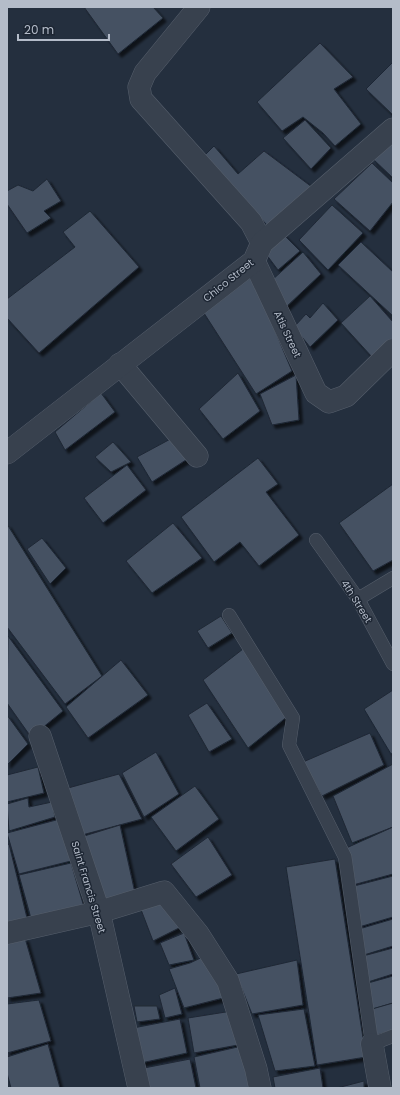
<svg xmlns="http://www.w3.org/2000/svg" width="400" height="1095" font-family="Poppins,sans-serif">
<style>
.building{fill:#455162;stroke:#1f2835;filter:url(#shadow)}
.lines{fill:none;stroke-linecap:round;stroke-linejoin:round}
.service-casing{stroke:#565f6c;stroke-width:14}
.minor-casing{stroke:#565f6c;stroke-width:23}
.service{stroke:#38414e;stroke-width:13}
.minor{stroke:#38414e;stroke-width:22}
.labels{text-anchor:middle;stroke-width:3;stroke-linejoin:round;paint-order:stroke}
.street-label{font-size:10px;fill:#b4bcc9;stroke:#1d2633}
</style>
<defs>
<filter id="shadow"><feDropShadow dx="3.5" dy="3.5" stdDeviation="1" flood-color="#0009"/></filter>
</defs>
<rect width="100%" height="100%" fill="#242f3e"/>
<g class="building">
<path d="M84 7H153L163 18 118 54Z"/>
<path d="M320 43 353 77 334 89 361 124 335 146 323 133 303 117 282 131 257 102Z"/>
<path d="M393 62V115L366 89Z"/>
<path d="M305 120 331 148 311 169 283 138Z"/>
<path d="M393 139V178L373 159Z"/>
<path d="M214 146 238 174 264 151 312 187 267 225 203 157Z"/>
<path d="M372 163 393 183V202L370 231 334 199Z"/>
<path d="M47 179 61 201 44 211 51 218 27 233 7 204V191L18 185 33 191Z"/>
<path d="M332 205 363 233 328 270 299 240Z"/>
<path d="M90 211 139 267 39 353 7 318V299L75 247 63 232Z"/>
<path d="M283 234 300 251 278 270 263 250Z"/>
<path d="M361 242 393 272V316L338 265Z"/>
<path d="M303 252 321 274 285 308 271 281Z"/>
<path d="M251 274 292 371 256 394 202 310Z"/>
<path d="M370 296 393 322V338L372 357 341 323Z"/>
<path d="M323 303 338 320 310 347 294 327 306 314 310 318Z"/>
<path d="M238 373 260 411 223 439 199 409Z"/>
<path d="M296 375 299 420 272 425 260 394Z"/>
<path d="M101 393 115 412 65 450 55 432Z"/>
<path d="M176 436 192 456 152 482 137 457Z"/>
<path d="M113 442 131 462 111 472 95 457Z"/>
<path d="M258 458 278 484 266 492 299 535 259 566 240 542 214 562 181 517Z"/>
<path d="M127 465 146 490 103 523 84 498Z"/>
<path d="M393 484V560L373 571 339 523Z"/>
<path d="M173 523 202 558 152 593 126 561Z"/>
<path d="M7 524 102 676 65 704 7 627Z"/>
<path d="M42 538 66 568 50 584 27 549Z"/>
<path d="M221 616 232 633 208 648 197 631Z"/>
<path d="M8 636 63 711 31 737 7 703Z"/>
<path d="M243 649 288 716 248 748 203 680Z"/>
<path d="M121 660 148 695 88 738 66 707Z"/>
<path d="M393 690V753L391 754 364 709Z"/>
<path d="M207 703 232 739 209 752 188 715Z"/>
<path d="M7 715 28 744 7 765Z"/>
<path d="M370 733 384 765 322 796 303 762Z"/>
<path d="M156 752 179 794 144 817 122 773Z"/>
<path d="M393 764V827L352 843 333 796Z"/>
<path d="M38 767 44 793 7 802V775Z"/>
<path d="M119 774 142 819 82 835 68 788Z"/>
<path d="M195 786 219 819 176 851 151 817Z"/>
<path d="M28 798 29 807 52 802 55 817 9 831 7 804Z"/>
<path d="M60 819 71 861 19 874 7 833Z"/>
<path d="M120 825 135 893 97 902 81 837Z"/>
<path d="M393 827V874L353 885 344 849Z"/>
<path d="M208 837 232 875 196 897 171 864Z"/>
<path d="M9 844 28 922 7 927V845Z"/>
<path d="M335 859 366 1057 317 1065 286 867Z"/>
<path d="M71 863 84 907 32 922 19 875Z"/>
<path d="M393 876V917L359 927 354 886Z"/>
<path d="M166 900 179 928 153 941 140 907Z"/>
<path d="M393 919V946L364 955 359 929Z"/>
<path d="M184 933 194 960 169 965 160 943Z"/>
<path d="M25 938 41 993 7 998V942Z"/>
<path d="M393 948V974L368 982 363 956Z"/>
<path d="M209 954 231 996 184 1008 169 969 190 963Z"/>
<path d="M297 960 303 1005 252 1014 236 974Z"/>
<path d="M393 976V1003L373 1009 368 983Z"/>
<path d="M175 988 182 1014 165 1018 159 995Z"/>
<path d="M39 1000 51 1041 7 1053V1004Z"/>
<path d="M393 1003V1030L377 1035 372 1009Z"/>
<path d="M134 1006H157L160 1019 137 1022Z"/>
<path d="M304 1009 315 1066 275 1071 258 1015Z"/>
<path d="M232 1011 238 1045 194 1053 188 1018Z"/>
<path d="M180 1019 187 1053 141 1063 133 1028Z"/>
<path d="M48 1044 60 1088H11L7 1073V1057Z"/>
<path d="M242 1046 251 1088H200L194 1057Z"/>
<path d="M190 1059 196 1088H148L144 1068Z"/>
<path d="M320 1068 323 1088H275L273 1077Z"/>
<path d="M364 1081V1088H337Z"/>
</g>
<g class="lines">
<g class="service-casing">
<g id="service">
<path d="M316 540 358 599 393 664"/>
<path d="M358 599 393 578"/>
<path d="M229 615 293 718 289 745 345 857 372 1044 393 1036"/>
</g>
</g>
<g class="minor-casing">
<g id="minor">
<path d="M199 7 145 73 139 87 141 99 251 222 262 243"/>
<path d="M254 261 316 393 329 402 346 396 393 350"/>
<path d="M120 364 197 456"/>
<path d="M7 453 254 261 262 243 393 129"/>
<path d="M40 736 99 912 139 1088"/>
<path d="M7 933 99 912 164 892 198 934 228 981 256 1069 260 1088"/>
<path d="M372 1044 380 1088"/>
</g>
</g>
<use href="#service" class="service"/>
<use href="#minor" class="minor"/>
</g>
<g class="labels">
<g class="street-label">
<text transform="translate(228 280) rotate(-39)" y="4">Chico Street</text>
<text transform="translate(288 334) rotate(65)" y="4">Atis Street</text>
<text transform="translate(357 601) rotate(58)" y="4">4th Street</text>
<text transform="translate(89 887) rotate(73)" y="4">Saint Francis Street</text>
</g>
</g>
<rect width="400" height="1095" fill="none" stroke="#b4bcc9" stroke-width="16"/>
<path d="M18 34v6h91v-6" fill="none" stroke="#b4bcc9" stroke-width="2"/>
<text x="24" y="34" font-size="12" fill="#b4bcc9" stroke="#1d2633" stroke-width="3" paint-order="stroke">20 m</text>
</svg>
